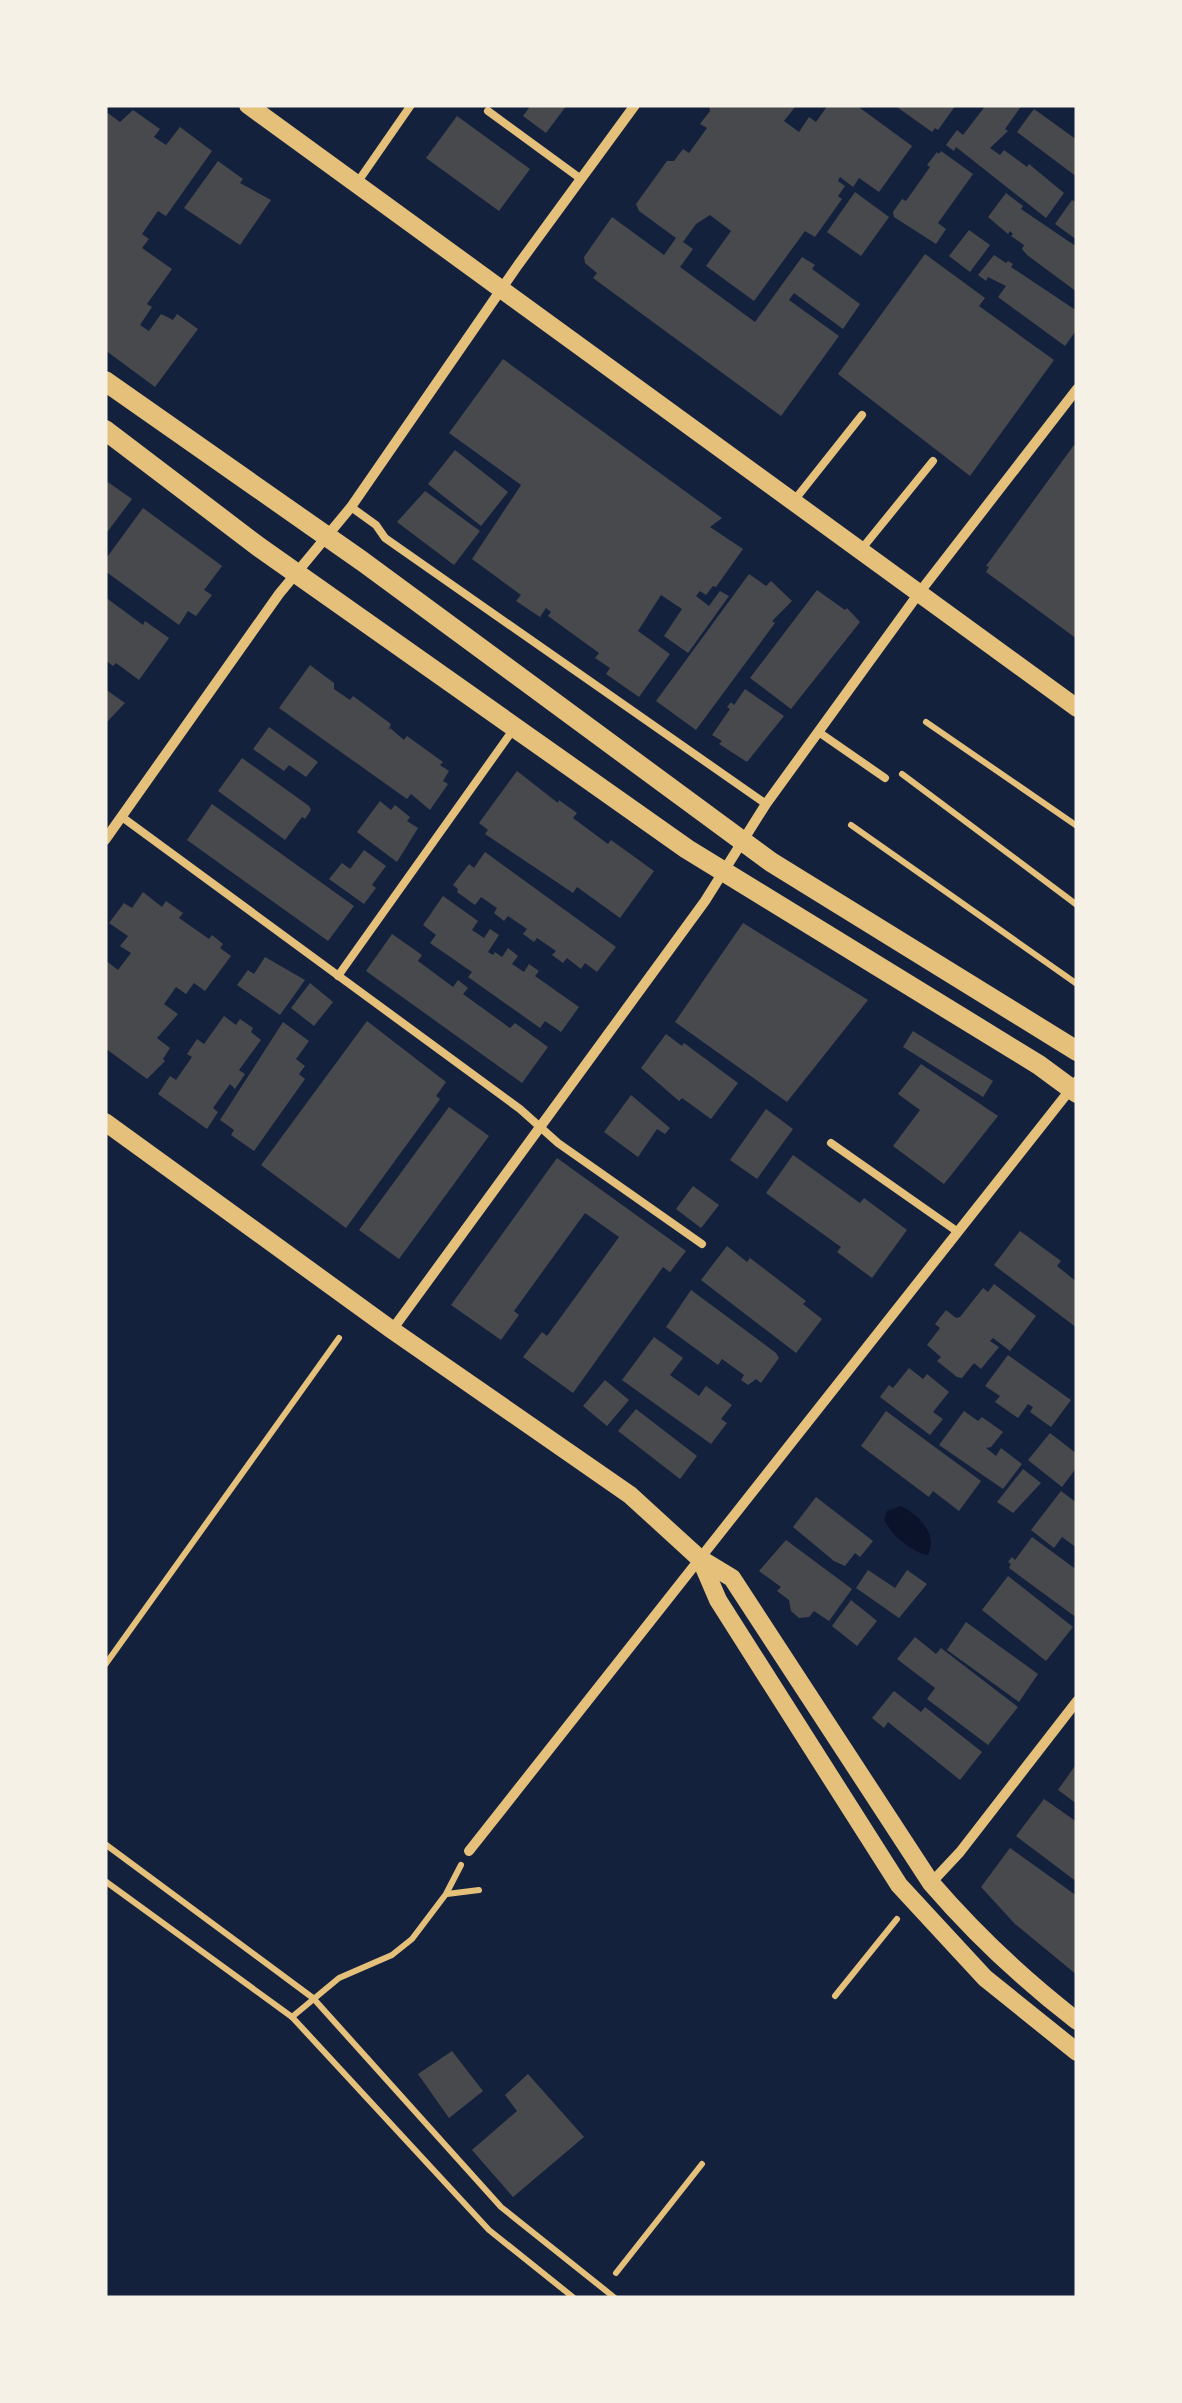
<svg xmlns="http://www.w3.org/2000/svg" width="1182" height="2403" font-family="'Fira Sans',sans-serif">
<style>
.water{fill:#0b132b}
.building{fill:#48494c}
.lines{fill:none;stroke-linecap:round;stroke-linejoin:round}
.path{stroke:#e5c07b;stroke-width:6}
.service{stroke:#e5c07b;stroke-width:8}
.minor{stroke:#e5c07b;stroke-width:10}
.tertiary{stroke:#e5c07b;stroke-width:18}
.secondary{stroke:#e5c07b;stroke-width:20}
</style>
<rect width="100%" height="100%" fill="#14213d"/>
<path class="water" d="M901 1506C919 1515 938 1534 928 1555 912 1553 890 1534 884 1519L887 1511Z"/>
<g class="building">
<path d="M531 105H567L546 133 523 116Z"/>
<path d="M709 105H792L795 107 784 121 799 132 809 117 816 122 828 105H856L912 146 879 192 859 178 853 187 840 177 838 181 845 186 838 196 842 199 815 237 805 231 754 301 706 266 731 231 710 215 696 224 683 242 693 249 680 267 755 322 802 257 815 265 812 269 860 304 843 329 794 293 789 300 839 336 781 416 593 278 597 273 585 263 584 257 612 217 664 255 676 238 639 211 636 204 667 161H674L683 149 689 153 707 128 700 124 710 111Z"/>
<path d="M894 105H956L938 130 935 128 932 132Z"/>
<path d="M986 105H1022L1005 129 1008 131 990 148 1000 155 1004 150 1027 167 1029 164 1064 193 1046 218 956 147 954 151 946 145 957 130 963 135Z"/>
<path d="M1034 109 1077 140V177L1017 132Z"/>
<path d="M133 110 160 129 154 137 166 145 180 127 212 151 166 216 158 211 142 234 149 239 142 248 172 269 147 304 152 307 140 325 149 331 161 314 173 320 177 314 198 329 155 387 105 350V111L120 122Z"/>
<path d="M457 116 530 169 499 211 426 158Z"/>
<path d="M941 151 973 174 938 223 946 229 936 244 894 217 893 212 902 199 906 201 930 167 927 165 937 152 939 154Z"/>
<path d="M218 161 243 179 240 183 271 200 240 245 184 208Z"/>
<path d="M855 192 889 217 861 256 827 232Z"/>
<path d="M1006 193 1023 206 1021 209 1077 247V292L1027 255 1022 249 1024 245 1011 236 1013 234 1010 231 1008 234 988 217Z"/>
<path d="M1072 200 1077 203V240L1055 224Z"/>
<path d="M969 230 990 245 970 272 949 256Z"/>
<path d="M925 254 985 298 979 306 1054 360 970 476 838 374Z"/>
<path d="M994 255 1006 263 1008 261 1013 264 1011 267 1077 311V329L1065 346 998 297 1006 286 988 277 986 281 978 275Z"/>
<path d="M503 359 722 518 710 527 743 549 716 587 713 586 706 595 700 591 696 596 709 606 720 591 729 596 688 653 664 636 682 609 661 595 638 631 670 654 639 697 606 674 610 668 595 658 599 653 548 616 551 612 546 608 540 617 516 601 521 595 472 559 521 485 449 433Z"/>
<path d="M1074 445 1077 447V639L986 572 989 567 986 566Z"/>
<path d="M455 450 508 492 481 526 428 484Z"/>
<path d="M105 480 132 499 105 535Z"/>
<path d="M425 491 480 531 454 565 397 522Z"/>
<path d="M143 508 222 566 204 590 212 595 196 616 188 611 179 625 105 571V560Z"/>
<path d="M749 574 766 586 771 581 792 601 772 621 775 623 696 730 656 701Z"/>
<path d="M817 590 845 610 847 608 860 622 791 709 750 678Z"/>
<path d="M105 597 143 625 145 621 169 638 139 680 116 663 113 666 105 660Z"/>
<path d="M310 665 334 683V689L350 700 353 696 391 724 388 731 390 728 404 740 407 736 443 762 440 765 449 771 443 781 448 784 430 810 411 794 407 799 279 708Z"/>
<path d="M105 689 125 703 105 724Z"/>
<path d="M745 689 784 716 747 762 719 744 722 741 712 735 730 709 727 707 731 702 734 705Z"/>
<path d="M269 727 318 762 306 777 289 765 284 771 253 749Z"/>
<path d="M242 758 309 806 311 810 305 819 302 817 285 840 218 791Z"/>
<path d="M517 771 558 803 559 800 577 813 573 818 608 844 611 840 654 871 620 918 577 887 573 893 485 834 488 830 479 823Z"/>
<path d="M380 801 391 810 395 805 410 817 407 821 418 828 397 862 357 832Z"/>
<path d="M212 804 354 906 328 941 187 840Z"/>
<path d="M364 850 386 866 372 885 376 888 364 904 329 879 342 863 350 869Z"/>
<path d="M485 852 616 947 597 972 585 963 581 969 567 958 563 963 552 955 556 951 537 938 534 942 523 934 527 929 508 916 504 921 494 913 497 908 481 897 475 905 457 892 458 889 453 885 469 864 474 868Z"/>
<path d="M143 892 162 907 166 901 183 913 179 918 209 939 212 935 223 944 220 948 231 956 205 991 194 983 186 994 176 987 164 1004 178 1014 157 1038 170 1048 163 1059 165 1061 147 1079 105 1048V960L118 970 131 953 120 946 128 936 109 923 124 903 132 908Z"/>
<path d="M443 896 478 921 472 930 484 938 490 929 499 935 488 952 493 955 495 952 502 957 508 948 518 956 512 964 524 972 529 964 539 971 535 976 579 1007 561 1032 545 1021 540 1028 468 977 472 972 430 943 436 935 423 925Z"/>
<path d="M743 923 868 1000 787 1102 675 1022Z"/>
<path d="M392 934 422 955 418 961 453 987 458 980 468 988 463 994 510 1028 515 1023 548 1047 522 1083 366 971Z"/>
<path d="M265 957 305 980 280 1015 237 985 248 970 254 974Z"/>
<path d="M310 983 333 1002 314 1026 291 1008Z"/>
<path d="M224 1016 236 1025 240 1019 253 1028 251 1032 261 1040 239 1070 245 1074 235 1089 230 1084 213 1108 218 1112 207 1129 158 1094 170 1076 176 1080 192 1057 187 1054 197 1039 204 1044Z"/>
<path d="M367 1021 446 1082 436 1096 440 1099 346 1228 261 1165Z"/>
<path d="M283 1022 309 1041 296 1059 305 1066 299 1074 305 1079 254 1151 231 1135 234 1130 220 1120Z"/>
<path d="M913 1031 993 1081 983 1097 903 1047Z"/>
<path d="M666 1034 682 1046 684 1043 738 1083 711 1119 682 1098 679 1101 641 1068Z"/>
<path d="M921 1064 998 1116 944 1184 893 1146 920 1110 898 1094Z"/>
<path d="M631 1095 670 1128 665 1134 657 1129 638 1157 604 1132Z"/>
<path d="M449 1107 489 1136 399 1259 359 1230Z"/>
<path d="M766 1109 793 1129 757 1179 730 1160Z"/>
<path d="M793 1155 860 1203 864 1198 907 1230 872 1278 837 1252 841 1247 766 1193Z"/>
<path d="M557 1158 686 1251 670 1272 663 1267 573 1393 523 1357 542 1332 547 1336 619 1237 585 1213 514 1311 519 1315 501 1340 451 1305Z"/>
<path d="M693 1186 719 1205 701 1228 676 1209Z"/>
<path d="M1020 1231 1061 1261 1057 1266 1077 1282V1328L994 1265Z"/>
<path d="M727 1246 747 1262 750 1258 806 1301 803 1304 822 1319 796 1353 701 1280Z"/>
<path d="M994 1284 1036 1316 1010 1351 993 1338 990 1341 999 1347 981 1369 974 1363 962 1378 957 1377 937 1361 941 1357 927 1345 940 1328 935 1324 946 1310 956 1318 960 1317 983 1288 988 1292Z"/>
<path d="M691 1290 776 1353 779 1358 761 1383 756 1379 748 1385 741 1380 744 1375 722 1359 718 1365 666 1327Z"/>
<path d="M654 1337 683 1358 670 1375 699 1396 706 1386 732 1405 721 1419 727 1423 711 1444 622 1380Z"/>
<path d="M1008 1355 1071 1400 1051 1427 1030 1412 1033 1407 1028 1404 1018 1418 995 1402 1000 1396 985 1386Z"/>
<path d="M909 1368 923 1379 927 1374 949 1392 933 1412 943 1419 930 1435 880 1397 889 1385 893 1388Z"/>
<path d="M605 1380 629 1400 607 1426 583 1406Z"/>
<path d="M636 1409 697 1456 680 1479 618 1431Z"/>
<path d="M886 1411 981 1481 959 1511 933 1491 929 1497 861 1446Z"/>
<path d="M964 1411 978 1421 982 1417 1003 1432 991 1447 986 1448 996 1456 1001 1448 1022 1464 1003 1489 939 1445Z"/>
<path d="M1050 1433 1077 1454V1467L1062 1487 1028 1460Z"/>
<path d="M1023 1469 1041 1483 1013 1513 997 1502Z"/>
<path d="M1061 1491 1077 1503V1548L1062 1537 1054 1548 1031 1530Z"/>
<path d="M816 1497 873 1541 860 1557 855 1553 845 1566 834 1561 793 1527Z"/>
<path d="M1032 1537 1077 1570V1618L1009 1568 1011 1564 1008 1562 1012 1557 1015 1560Z"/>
<path d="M786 1540 852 1589 829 1621 814 1611 809 1617 799 1618 791 1611 789 1600 777 1591 781 1587 759 1571Z"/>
<path d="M868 1570 895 1588 907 1570 927 1584 899 1618 856 1588Z"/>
<path d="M1008 1576 1073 1627 1046 1661 982 1610Z"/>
<path d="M851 1600 877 1621 857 1646 832 1626Z"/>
<path d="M966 1622 1038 1674 1019 1702 947 1650Z"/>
<path d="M915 1637 936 1654 941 1648 1018 1707 988 1745 927 1699 935 1688 897 1659Z"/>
<path d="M894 1691 921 1712 925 1707 982 1752 960 1780 888 1722 884 1728 872 1718Z"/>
<path d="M1077 1763V1804L1058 1790Z"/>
<path d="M1044 1799 1077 1822V1882L1016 1836Z"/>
<path d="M1010 1848 1077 1896V1975L1015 1924 981 1887Z"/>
<path d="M452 2051 483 2091 449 2118 418 2074Z"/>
<path d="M528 2074 584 2137 513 2197 472 2150 517 2111 505 2095Z"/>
</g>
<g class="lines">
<g class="path">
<path d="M926 722 1077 826"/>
<path d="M902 774 1077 905"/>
<path d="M851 825 1077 984"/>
<path d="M105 1665 339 1338"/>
<path d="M105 1844 313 1998 501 2207 615 2298"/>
<path d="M105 1881 292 2017 489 2230 574 2298"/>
<path d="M447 1894 479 1890"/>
<path d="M835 1996 897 1919"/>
<path d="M292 2017 339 1978 392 1955 412 1939 446 1894 461 1865"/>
<path d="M616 2273 702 2164"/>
</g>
<g class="service">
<path d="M488 111 581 179"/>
<path d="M357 183 411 105"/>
<path d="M793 502 862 415"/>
<path d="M351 507 376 525 385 538 766 804"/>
<path d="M860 551 933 461"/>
<path d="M820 733 885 778"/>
<path d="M122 817 520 1109 558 1143 702 1244"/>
<path d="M338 976 515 727"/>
<path d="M831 1143 958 1232"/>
</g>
<g class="minor">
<path d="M105 840 279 594 351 507 518 265 635 105"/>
<path d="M392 1330 705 901 766 804 919 593 1077 389"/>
<path d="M469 1851 1077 1081"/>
<path d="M931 1883 960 1852 1077 1701"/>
</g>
<g class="tertiary">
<path d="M248 105 1077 708"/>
<path d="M105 1122 392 1330 630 1495 699 1558 732 1578 931 1883C975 1934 1024 1980 1077 2021"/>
<path d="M700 1558 718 1600 899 1885 985 1978 1077 2052"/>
</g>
<g class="secondary">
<path d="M105 381 362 561 771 862 1077 1051"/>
<path d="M105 430 259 547 687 849 1039 1065 1077 1093"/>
</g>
</g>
<rect width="1182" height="2403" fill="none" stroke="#f6f1e7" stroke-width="215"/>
</svg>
